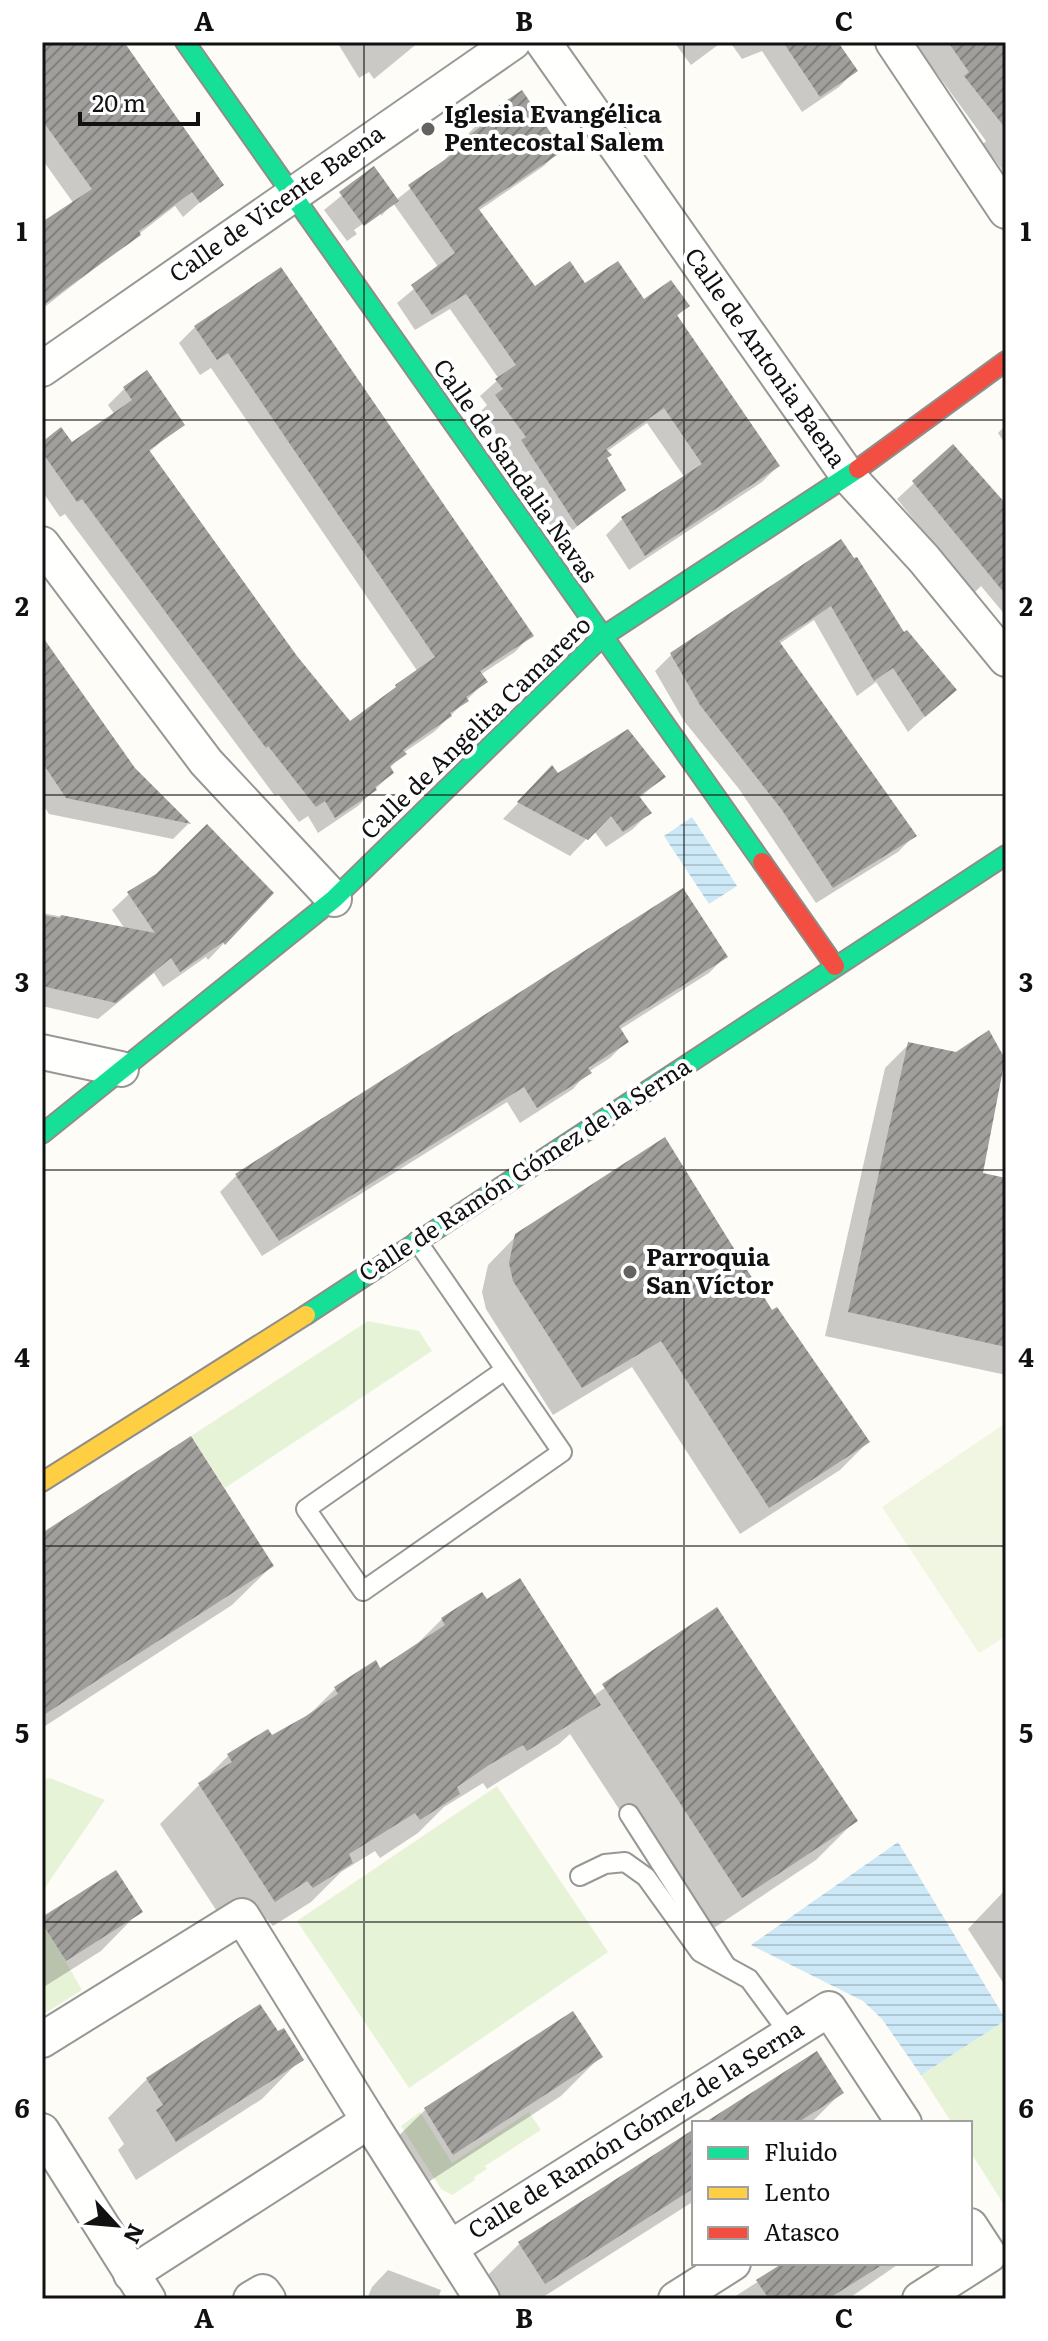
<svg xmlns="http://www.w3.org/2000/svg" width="1048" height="2341" font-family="Literata,serif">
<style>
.grass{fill:#e7f3d7}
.pitch{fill:#f0f6e1}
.water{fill:url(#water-rules)}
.shadow{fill:#0003}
.building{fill:url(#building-hatch)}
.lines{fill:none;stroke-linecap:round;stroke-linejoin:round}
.lane-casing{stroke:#979795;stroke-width:22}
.street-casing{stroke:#979795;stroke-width:38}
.fast-casing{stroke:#8e8d8b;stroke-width:22}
.slow-casing{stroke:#8e8d8b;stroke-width:22}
.jam-casing{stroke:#8e8d8b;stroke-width:22}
.lane{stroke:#fffffe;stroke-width:18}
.street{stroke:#fffffe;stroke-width:34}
.fast{stroke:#16e098;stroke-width:18}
.slow{stroke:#ffcf43;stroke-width:18}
.jam{stroke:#f24e42;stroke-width:18}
.grid{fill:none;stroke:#111;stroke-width:2;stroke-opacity:0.55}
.poi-dot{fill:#646362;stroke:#fff;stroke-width:3}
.labels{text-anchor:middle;stroke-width:8;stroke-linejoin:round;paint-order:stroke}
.poi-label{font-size:24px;font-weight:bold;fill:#111;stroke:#fff;text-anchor:start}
.street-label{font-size:24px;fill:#111;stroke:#fff}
.neatline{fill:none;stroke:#111;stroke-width:3}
.grid-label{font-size:26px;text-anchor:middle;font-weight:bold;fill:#111}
</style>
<defs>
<pattern id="water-rules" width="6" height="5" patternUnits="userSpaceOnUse" patternTransform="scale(2)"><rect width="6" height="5" fill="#cde8f7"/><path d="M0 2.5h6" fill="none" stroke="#afc6d3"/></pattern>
<pattern id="building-hatch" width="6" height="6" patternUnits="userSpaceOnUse" patternTransform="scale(2)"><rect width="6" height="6" fill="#a19f9c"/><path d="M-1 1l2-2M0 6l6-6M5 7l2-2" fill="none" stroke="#82807e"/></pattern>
</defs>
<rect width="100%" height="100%" fill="#fdfcf7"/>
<g class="grass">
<path d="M368 1321 419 1331 432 1351 225 1488 191 1436Z"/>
<path d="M50 1778 105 1800 42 1892V1780Z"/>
<path d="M497 1786 608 1952 409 2088 297 1921Z"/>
<path d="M42 1921 82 1990 42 2015Z"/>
<path d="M1006 2020V2208L970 2151V2123H952L921 2075Z"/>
<path d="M420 2112 452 2163 529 2112 541 2130 485 2166 487 2169 474 2177 475 2180 452 2195 441 2189 401 2126Z"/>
</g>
<path class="pitch" d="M1006 1423V1636L979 1653 882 1507Z"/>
<g class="water">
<path d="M692 817 737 886 709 904 664 836Z"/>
<path d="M898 1842 1006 2020 921 2075 882 2019 863 2001 751 1945Z"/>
</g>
<g class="shadow">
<path d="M42 42H124L221 184 183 217 175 206 42 309V231L74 204 42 159Z"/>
<path d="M337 42H419L374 79 369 72 359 78Z"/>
<path d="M674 42H722L691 65Z"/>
<path d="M730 42H835L855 71 839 87 802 112 762 51 742 59Z"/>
<path d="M914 42H1006V175L983 144 986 141Z"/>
<path d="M480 121 560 150 544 166 478 211 534 289 585 286 643 302 687 306 676 317 778 466 762 482 629 570 606 535 622 519 685 478 647 423 606 452 605 459 624 490 560 540 506 458 510 454 480 412 487 405 480 396 499 379 450 309 415 330 397 303 439 268 393 203 381 216V211L354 230 357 234 347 241 324 210 374 169 396 200 439 166Z"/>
<path d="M280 270 531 635 515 652 480 675 485 682 434 732 403 753 389 769 392 773 358 806 318 833 308 816 299 822 278 794 275 796 65 514 60 517 42 491V444L71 445 115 415 108 405 124 389 182 424 148 453 296 657 349 724 418 672 211 368 200 375 179 343 195 327Z"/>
<path d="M1006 425V445L998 433Z"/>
<path d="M953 447 1006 526V616L981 586 974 593 897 499Z"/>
<path d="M841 542 903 635 954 690 908 732 876 682 857 696 814 620 779 644 914 836 898 852 816 903 739 789 684 721 655 671 671 655Z"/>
<path d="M42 638 133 770 188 824 173 839 49 814 42 803Z"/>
<path d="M558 776 664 777 638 799 649 813 633 829 606 847 594 831 570 856 503 819 536 784Z"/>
<path d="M682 890 725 957 709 973 619 1030 626 1042 610 1058 588 1072 573 1089 520 1123 507 1102 262 1256 220 1192 236 1176Z"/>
<path d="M271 893 208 960 206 957 163 987 154 973 98 1019 42 1006V913L125 929 112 910 129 894Z"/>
<path d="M909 1044 981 1175 1006 1180V1375L825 1336 885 1068Z"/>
<path d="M516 1236 772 1313 868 1442 840 1470 740 1534 632 1367 553 1415 486 1309 482 1292 488 1265Z"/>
<path d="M42 1535 272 1566 232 1605 42 1728Z"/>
<path d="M717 1610 855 1821 816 1860 702 1936 570 1734 559 1744 487 1789 483 1783 444 1807 418 1833 380 1858 375 1851 341 1872 311 1902 273 1926 267 1919 235 1939 160 1824 228 1756 267 1731 272 1738 307 1717 335 1689 379 1670 413 1648 442 1619 593 1696Z"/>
<path d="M1006 1889V1987L968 1929Z"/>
<path d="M140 1911 101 1951 42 1988V1919Z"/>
<path d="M573 2014 600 2057 561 2096 413 2192 385 2149 425 2110Z"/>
<path d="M277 2034 301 2059 262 2099 136 2180 118 2150 124 2144 108 2118 147 2079Z"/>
<path d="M841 2093 811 2123H708Z"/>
<path d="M694 2132V2201L540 2299H490L480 2283 519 2244Z"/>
<path d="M787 2263H900L848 2299H731Z"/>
<path d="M388 2270 441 2290 438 2299H367L372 2287Z"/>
</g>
<g class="building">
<path d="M42 42H124L224 185 200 203 192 192 139 231 141 235 42 306V222L92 189 42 120Z"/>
<path d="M783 42H838L858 71 820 97Z"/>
<path d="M948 42H1006V129L964 76 969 72Z"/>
<path d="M522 90 563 151 478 208 535 286 570 261 585 283 618 261 644 299 671 280 690 306 677 315 780 466 645 556 621 517 702 464 664 408 606 449 612 455 607 458 626 490 577 526 521 440 526 437 495 395 503 389 495 379 516 365 466 294 432 315 411 285 455 253 408 185 456 152 453 147 483 125 479 119Z"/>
<path d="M374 166 399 201 364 226 339 192Z"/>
<path d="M281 267 534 636 480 671 488 682 466 697 469 701 450 713 452 716 403 750 407 754 390 766 394 773 375 787 377 790 335 818 325 801 316 807 268 746 266 748 82 499 77 502 42 452V442L61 427 72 442 132 400 123 387 147 370 185 425 149 450 297 656 350 721 396 687 395 685 435 657 228 353 217 360 194 326Z"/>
<path d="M953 444 1006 504V595L912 481Z"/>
<path d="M841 539 854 558 857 557 904 632 907 630 957 690 925 717 893 668 874 681 831 606 779 641 917 836 833 888 782 810 700 705 670 653Z"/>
<path d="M42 636 135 768 191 824 66 798 42 762Z"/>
<path d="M628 729 666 777 639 796 652 813 623 832 611 816 588 840 517 802 552 765 558 773Z"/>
<path d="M207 824 274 893 225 945 223 942 180 972 171 958 116 1003 42 986V915L60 918 61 915 155 933 127 892 156 874Z"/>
<path d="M683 888 728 957 619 1026 629 1042 588 1068 592 1073 537 1108 524 1087 279 1241 235 1174Z"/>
<path d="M989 1030 1005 1059 983 1173 1006 1178V1347L848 1312 908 1042 956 1052Z"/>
<path d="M665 1137 772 1310 777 1307 870 1442 769 1508 661 1341 582 1388 513 1281 509 1263 515 1234Z"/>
<path d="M191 1436 274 1566 42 1716V1533Z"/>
<path d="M520 1578 601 1705 527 1751 523 1745 489 1765 457 1787 460 1794 420 1820 415 1813 349 1854 353 1863 313 1888 307 1881 275 1902 198 1783 232 1762 227 1754 268 1729 272 1735 306 1716 338 1694 334 1687 354 1674 376 1660 380 1668 445 1625 441 1618 461 1605 482 1592 487 1599Z"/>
<path d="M717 1607 858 1821 742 1898 602 1684Z"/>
<path d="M116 1870 143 1912 66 1961 42 1923V1917Z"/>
<path d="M260 2004 278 2031 284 2028 304 2060 176 2142 156 2110 163 2105 146 2078Z"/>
<path d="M573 2011 603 2057 453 2155 424 2108Z"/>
<path d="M817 2051 844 2093 797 2123H704Z"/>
<path d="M694 2129V2188L545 2284 518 2242Z"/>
<path d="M783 2263H885L828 2299H769L756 2280Z"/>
</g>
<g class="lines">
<g class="lane-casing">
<g id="lane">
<path d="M417 1241 562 1452 363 1591 306 1509 505 1370"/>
<path d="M629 1814 725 1964"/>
<path d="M580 1876 605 1864 625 1862 646 1877 700 1952 749 1979 788 2032"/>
</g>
</g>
<g class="street-casing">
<g id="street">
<path d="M543 42 848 476 924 559 1006 659"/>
<path d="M893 42 1006 211"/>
<path d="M42 369 513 42"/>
<path d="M42 544 206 762 334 899"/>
<path d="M42 1052 121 1069"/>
<path d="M42 2040 242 1916 369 2121"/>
<path d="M42 2131 148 2299"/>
<path d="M450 2248 829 2009 904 2123"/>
<path d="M131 2274 369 2121 482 2299"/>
<path d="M251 2299 263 2292 268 2299"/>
<path d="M676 2299 733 2263"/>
<path d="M920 2299 989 2255 970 2226"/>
</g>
</g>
<g class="fast-casing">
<g id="fast">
<path d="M185 42 762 862"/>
<path d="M42 1134 334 899 602 637 858 469"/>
<path d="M306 1315 1006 855"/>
</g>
</g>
<g class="slow-casing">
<path id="slow" d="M42 1482 306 1315"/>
</g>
<g class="jam-casing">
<g id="jam">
<path d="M858 469 1006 361"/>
<path d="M762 862 835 966"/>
</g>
</g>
<use href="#lane" class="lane"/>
<use href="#street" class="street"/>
<use href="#fast" class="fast"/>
<use href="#slow" class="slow"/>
<use href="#jam" class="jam"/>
</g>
<path class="grid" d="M364 42V2299M684 42V2299M42 420H1006M42 795H1006M42 1170H1006M42 1546H1006M42 1922H1006"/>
<g class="poi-dot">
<circle cx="428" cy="129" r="8"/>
<circle cx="630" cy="1272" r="8"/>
</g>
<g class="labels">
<g class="poi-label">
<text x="444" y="123">Iglesia Evangélica<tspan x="444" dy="28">Pentecostal Salem</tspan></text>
<text x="646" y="1266">Parroquia<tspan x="646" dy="28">San Víctor</tspan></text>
</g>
<g class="street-label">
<text transform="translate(277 204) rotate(-35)" y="8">Calle de Vicente Baena</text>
<text transform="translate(765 358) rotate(55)" y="8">Calle de Antonia Baena</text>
<text transform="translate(515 471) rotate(55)" y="8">Calle de Sandalia Navas</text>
<text transform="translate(476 728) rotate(-44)" y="8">Calle de Angelita Camarero</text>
<text transform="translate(525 1170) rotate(-33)" y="8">Calle de Ramón Gómez de la Serna</text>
<text transform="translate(636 2130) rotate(-32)" y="8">Calle de Ramón Gómez de la Serna</text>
</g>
</g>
<rect width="1048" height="2341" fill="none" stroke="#ffffff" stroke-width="88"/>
<rect x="692" y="2121" width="280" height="144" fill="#ffffff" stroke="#a0a0a0" stroke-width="2"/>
<rect x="708" y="2147" width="40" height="12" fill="#16e098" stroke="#a0a0a0" stroke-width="2"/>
<text x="764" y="2161" font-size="24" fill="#111111">Fluido</text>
<rect x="708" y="2187" width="40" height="12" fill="#ffcf43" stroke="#a0a0a0" stroke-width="2"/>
<text x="764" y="2201" font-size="24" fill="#111111">Lento</text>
<rect x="708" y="2227" width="40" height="12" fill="#f24e42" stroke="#a0a0a0" stroke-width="2"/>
<text x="764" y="2241" font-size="24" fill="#111111">Atasco</text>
<g transform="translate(116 2225) rotate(116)" stroke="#ffffff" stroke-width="6" paint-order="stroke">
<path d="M0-6L14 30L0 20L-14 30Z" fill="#111111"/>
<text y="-12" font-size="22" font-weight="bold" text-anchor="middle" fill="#111111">N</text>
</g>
<path d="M80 112v12h118v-12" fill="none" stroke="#111111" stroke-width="4"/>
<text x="92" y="112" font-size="24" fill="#111111" stroke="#ffffff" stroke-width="6" paint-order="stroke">20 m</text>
<rect x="44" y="44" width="960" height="2253" class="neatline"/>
<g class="grid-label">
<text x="204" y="31">A</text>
<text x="524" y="31">B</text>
<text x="844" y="31">C</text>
<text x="22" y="241">1</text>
<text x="1026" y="241">1</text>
<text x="22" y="616">2</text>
<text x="1026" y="616">2</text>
<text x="22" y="992">3</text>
<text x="1026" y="992">3</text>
<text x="22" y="1367">4</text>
<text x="1026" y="1367">4</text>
<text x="22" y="1743">5</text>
<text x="1026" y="1743">5</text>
<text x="22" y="2118">6</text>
<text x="1026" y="2118">6</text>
<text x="204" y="2328">A</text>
<text x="524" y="2328">B</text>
<text x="844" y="2328">C</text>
</g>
</svg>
